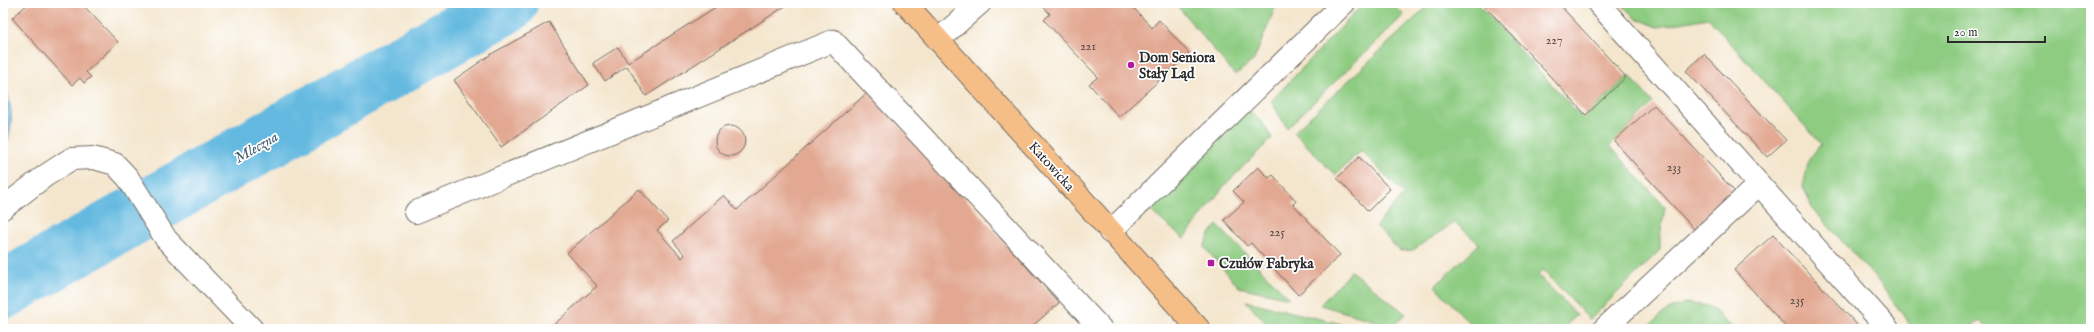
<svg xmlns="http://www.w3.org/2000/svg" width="2094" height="332" font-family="'IM FELL English',serif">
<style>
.green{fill:#8ecc82;stroke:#5c7c56}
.water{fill:#64b9e0;stroke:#487286}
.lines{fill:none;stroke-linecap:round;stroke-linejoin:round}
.river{stroke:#64b9e0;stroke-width:58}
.building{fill:#e2a892}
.minor-casing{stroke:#716c64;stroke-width:24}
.major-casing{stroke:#716c64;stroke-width:24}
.minor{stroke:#fff;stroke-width:22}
.major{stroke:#f6be87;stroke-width:22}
.poi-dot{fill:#b5179e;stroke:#fff;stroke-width:1.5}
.labels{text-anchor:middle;stroke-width:3.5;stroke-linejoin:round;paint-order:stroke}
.number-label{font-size:12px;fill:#594a45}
.poi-label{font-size:14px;font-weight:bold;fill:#2b2b2b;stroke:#fff;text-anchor:start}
.street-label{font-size:14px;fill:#2b2b2b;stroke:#fff}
.water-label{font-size:15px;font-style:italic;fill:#3f5d6a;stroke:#fff}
</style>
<rect width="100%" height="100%" fill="#fff"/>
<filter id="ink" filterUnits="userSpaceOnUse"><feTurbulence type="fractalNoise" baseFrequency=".025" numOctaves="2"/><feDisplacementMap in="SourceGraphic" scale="8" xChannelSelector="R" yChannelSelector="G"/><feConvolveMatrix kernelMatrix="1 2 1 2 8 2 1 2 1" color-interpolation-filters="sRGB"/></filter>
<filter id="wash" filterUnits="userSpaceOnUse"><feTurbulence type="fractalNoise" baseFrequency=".012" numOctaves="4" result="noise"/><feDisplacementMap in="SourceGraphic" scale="16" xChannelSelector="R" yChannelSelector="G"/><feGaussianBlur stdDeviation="0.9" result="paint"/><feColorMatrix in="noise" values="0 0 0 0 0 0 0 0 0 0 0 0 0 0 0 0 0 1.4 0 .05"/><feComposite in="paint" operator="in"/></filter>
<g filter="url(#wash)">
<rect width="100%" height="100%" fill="#f4e6cd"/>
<g class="green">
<path d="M1175 3H1277L1254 60 1235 75Z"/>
<path d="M1364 3H1392L1404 15 1287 128 1271 101Z"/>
<path d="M1431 3H1477L1583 119 1629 75 1653 103 1610 146 1665 207 1660 237V250L1590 320 1543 270 1538 275 1577 315 1562 329H1475L1435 286 1479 244 1455 222 1413 250 1400 251 1376 226 1404 194 1361 151 1335 175 1294 132Z"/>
<path d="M1620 3H2091V329H1987L1980 321 1969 329H1913L1878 281 1812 208 1803 186 1809 159 1821 144 1708 18 1658 27 1635 18Z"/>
<path d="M1248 110 1261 120 1272 138 1224 186 1184 239 1147 208Z"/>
<path d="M1217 225 1289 298 1239 287 1204 247 1210 234Z"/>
<path d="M1351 271 1406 314 1393 326 1320 305Z"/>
<path d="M1246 301 1362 329H1272Z"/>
<path d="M1685 303 1709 306 1734 329H1645L1666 311Z"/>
</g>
<g class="water">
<path d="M499 3H526L407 72 399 59Z"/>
<path d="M3 80C14 112 14 123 3 155Z"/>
</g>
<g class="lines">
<path class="river" d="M3 290 509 3"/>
</g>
<g id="blocks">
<g class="building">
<path d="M29 3H81L118 42 86 72 91 77 84 83 80 78 72 85 12 18Z"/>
<path d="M722 3H790L646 96 627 66 605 81 593 63 618 47 628 63Z"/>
<path d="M1040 3H1129L1152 28 1159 20 1189 53 1119 117 1089 84 1098 77 1044 20 1050 14Z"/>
<path d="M1482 3H1558L1626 77 1586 115Z"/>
<path d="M549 22 589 85 501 147 454 80 493 53Z"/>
<path d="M1704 54 1786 140 1767 157 1686 71Z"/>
<path d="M869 91 1059 303 1029 329H549L597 286 567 253 639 189 668 221 657 230 682 258 685 255 673 241 724 195 737 210Z"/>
<path d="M1654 105 1735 192 1694 229 1614 141Z"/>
<circle cx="730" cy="141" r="15"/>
<path d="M1359 157 1390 189 1368 211 1337 178Z"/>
<path d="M1258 167 1269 178 1273 175 1296 201 1293 204 1340 255 1298 295 1251 243 1247 246 1224 220 1244 202 1233 191Z"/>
<path d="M1773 235 1861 329H1788L1734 270Z"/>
</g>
</g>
</g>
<g filter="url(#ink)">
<use href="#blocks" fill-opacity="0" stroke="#716c64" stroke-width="1"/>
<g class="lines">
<g class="minor-casing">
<g id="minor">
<path d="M1598 3 1888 329"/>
<path d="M938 40 980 3"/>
<path d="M3 208 45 176 71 159 93 158 115 164 128 178 166 239 252 329"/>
<path d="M416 212 833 41 1101 329"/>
<path d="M1110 232 1344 3"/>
<path d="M1604 329 1758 185"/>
</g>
</g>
<g class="major-casing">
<path id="major" d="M905 3 1199 329"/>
</g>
<use href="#minor" class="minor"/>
<use href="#major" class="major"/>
</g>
</g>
<g class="poi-dot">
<circle cx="1131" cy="65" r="4"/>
<rect x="1207" y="259" width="8" height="8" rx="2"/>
</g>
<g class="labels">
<g class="number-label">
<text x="1554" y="44">227</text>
<text x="1088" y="50">221</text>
<text x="1674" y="171">233</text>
<text x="1277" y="236">225</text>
<text x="1797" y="304">235</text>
</g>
<g class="poi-label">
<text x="1139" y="62">Dom Seniora<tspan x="1139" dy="16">Stały Ląd</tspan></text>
<text x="1219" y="268">Czułów Fabryka</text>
</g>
<g class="street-label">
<text transform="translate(1052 166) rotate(48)" y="5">Katowicka</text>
</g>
<g class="water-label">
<text transform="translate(256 147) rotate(-30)" y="5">Mleczna</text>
</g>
</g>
<rect width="2094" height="332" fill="none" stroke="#fff" stroke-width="16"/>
<path d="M1948 36v6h97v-6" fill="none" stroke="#2b2b2b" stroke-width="2"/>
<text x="1954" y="36" font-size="12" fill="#2b2b2b" stroke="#ffffff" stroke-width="3" paint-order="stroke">20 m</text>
</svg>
